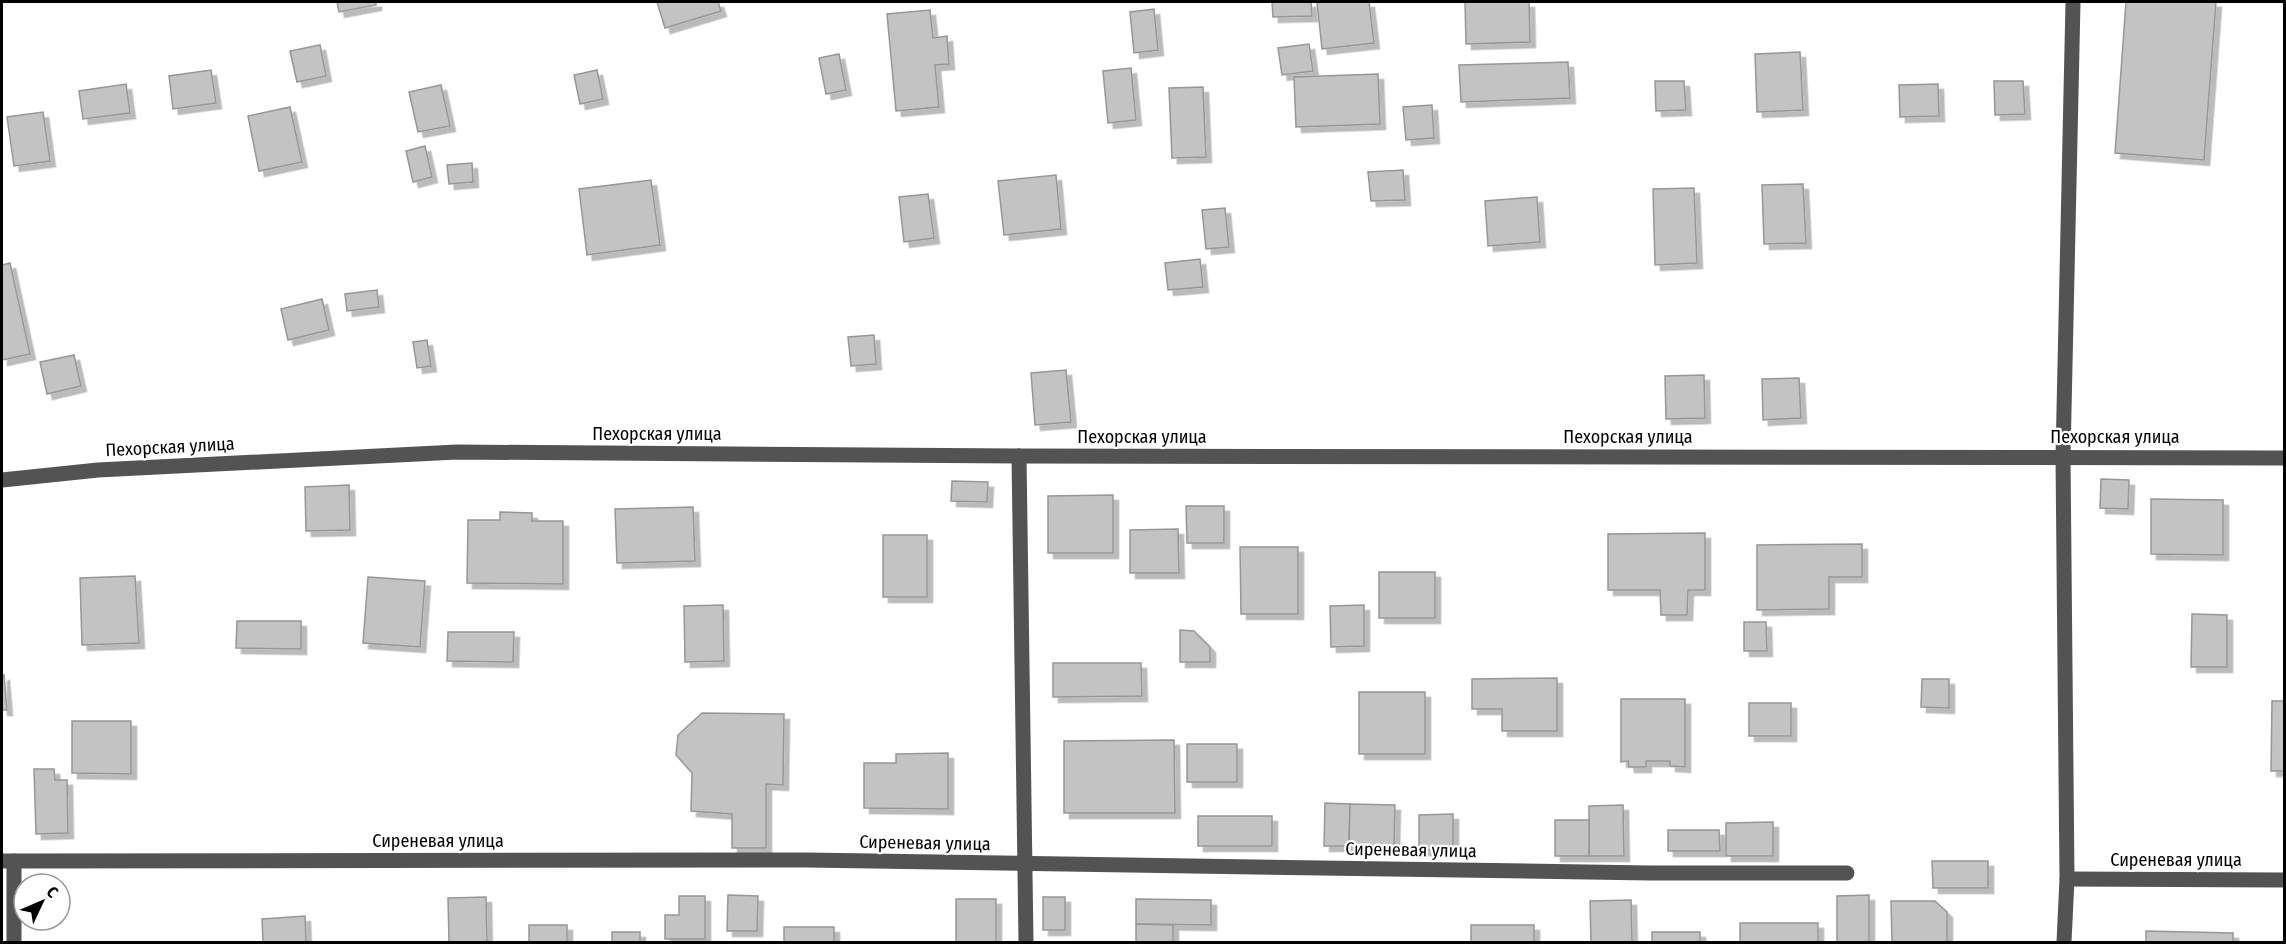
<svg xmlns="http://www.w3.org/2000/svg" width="2286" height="944" font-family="'Fira Sans Condensed',sans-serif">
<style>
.building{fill:#c3c3c3;stroke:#979797;stroke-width:1.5;filter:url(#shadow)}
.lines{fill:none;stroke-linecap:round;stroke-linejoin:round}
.minor{stroke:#535353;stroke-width:15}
.labels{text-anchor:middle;stroke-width:4.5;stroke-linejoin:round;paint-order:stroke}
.street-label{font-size:18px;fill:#000;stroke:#fff}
</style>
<defs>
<filter id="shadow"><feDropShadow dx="5.5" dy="5.5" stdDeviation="0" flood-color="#0004"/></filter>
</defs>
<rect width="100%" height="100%" fill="#fff"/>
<g class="building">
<path d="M337 2H376V5L339 12Z"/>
<path d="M657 2H718L721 11 665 28Z"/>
<path d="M1272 2H1311L1312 16 1273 17Z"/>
<path d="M1317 2H1369L1374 43 1322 49Z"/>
<path d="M1465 2H1529L1530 42 1466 44Z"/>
<path d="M2126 2H2216L2204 160 2115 153Z"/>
<path d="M1154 9 1158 50 1134 53 1130 12Z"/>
<path d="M930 10 933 38 947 36 949 64 935 65 939 107 896 111 887 14Z"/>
<path d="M1309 44 1313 71 1282 75 1278 48Z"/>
<path d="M320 45 326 76 297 82 290 51Z"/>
<path d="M1800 52 1803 110 1757 112 1755 54Z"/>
<path d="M839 54 846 90 826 94 819 58Z"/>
<path d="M1568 62 1570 98 1461 102 1459 65Z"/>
<path d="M1131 68 1136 120 1108 123 1103 71Z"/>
<path d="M211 70 216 103 173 109 169 76Z"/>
<path d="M597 70 603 99 580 104 574 75Z"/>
<path d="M1378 74 1380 124 1296 127 1294 77Z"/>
<path d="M1655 81H1684L1686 110 1656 111Z"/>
<path d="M1994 81H2023L2025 114 1995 115Z"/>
<path d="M126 84 130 113 83 119 79 91Z"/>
<path d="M1938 84 1939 116 1900 117 1899 85Z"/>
<path d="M441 85 450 126 418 132 409 92Z"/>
<path d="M1203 87 1206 157 1172 158 1169 88Z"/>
<path d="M1432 105 1434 138 1406 140 1403 107Z"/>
<path d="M290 107 302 162 259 171 248 116Z"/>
<path d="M43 112 50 161 14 166 7 117Z"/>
<path d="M425 146 432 177 413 182 406 151Z"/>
<path d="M472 163 473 182 449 184 447 165Z"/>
<path d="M1403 170 1405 200 1371 201 1368 172Z"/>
<path d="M1056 175 1061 229 1004 235 998 181Z"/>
<path d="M651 180 660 245 587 255 579 189Z"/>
<path d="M1803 184 1806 243 1764 244 1762 185Z"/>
<path d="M1694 188 1697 263 1655 265 1653 189Z"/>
<path d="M928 194 934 238 904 242 899 197Z"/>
<path d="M1537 197 1540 242 1488 246 1485 201Z"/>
<path d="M1225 208 1229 247 1206 249 1202 210Z"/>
<path d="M1200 259 1203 287 1168 290 1165 263Z"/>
<path d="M10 263 30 354 2 360V265Z"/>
<path d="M377 290 379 307 347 311 345 294Z"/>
<path d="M322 299 329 330 288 340 281 309Z"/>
<path d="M874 335 876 364 851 366 848 337Z"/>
<path d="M427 340 431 366 417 368 413 342Z"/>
<path d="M74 355 81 386 47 394 40 362Z"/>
<path d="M1066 370 1071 422 1035 425 1031 373Z"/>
<path d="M1704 375 1705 418 1666 419 1665 376Z"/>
<path d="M1799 378 1801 418 1763 420 1762 379Z"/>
<path d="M2101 479 2129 480 2128 509 2100 508Z"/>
<path d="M952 481 988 482 987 502 951 501Z"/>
<path d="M349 485 350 530 306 531 305 487Z"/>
<path d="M1113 495V553H1048V496Z"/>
<path d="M2151 499 2223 500V555L2151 554Z"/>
<path d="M1186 506H1224V543H1187Z"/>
<path d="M693 507 695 561 617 563 615 509Z"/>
<path d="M500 512 532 513V521H563V584L467 583 468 520H500Z"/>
<path d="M1178 529 1179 573H1130V530Z"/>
<path d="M1705 533V590H1688L1687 615H1661L1660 590H1608V534Z"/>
<rect x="883" y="535" width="44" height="62"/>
<path d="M1862 544V577H1829V609L1757 610V545Z"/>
<path d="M1240 547H1298V614H1241Z"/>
<rect x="1379" y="572" width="56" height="46"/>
<path d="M135 576 139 643 82 645 80 578Z"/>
<path d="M368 577 425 581 420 647 363 643Z"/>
<path d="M723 605 724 661 685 662 684 606Z"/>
<path d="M1364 605V646L1331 647 1330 606Z"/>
<path d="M2192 614 2227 615V667H2191Z"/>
<path d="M237 621H301V649L236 648Z"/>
<path d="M1744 622H1766L1767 651H1744Z"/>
<path d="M1180 630 1194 631 1210 647V662H1180Z"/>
<path d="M448 632H514L513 662 447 661Z"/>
<path d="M1053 663H1141L1142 696 1053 697Z"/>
<path d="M4 675 7 710H2V676Z"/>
<path d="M1557 678V731H1502V709H1472V679Z"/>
<path d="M1922 679H1949V708L1921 707Z"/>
<rect x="1359" y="692" width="66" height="62"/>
<path d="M1621 699H1685V767L1670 766V761H1646V767H1629L1628 761 1621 762Z"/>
<path d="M2272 701H2284V771H2271Z"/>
<rect x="1749" y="703" width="42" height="33"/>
<path d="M702 713 784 714 783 785 766 784V848H732V814L691 811 692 773 676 755 678 735Z"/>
<path d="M72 721H131V774L72 773Z"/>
<path d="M1174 740 1175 813H1064V741Z"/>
<rect x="1187" y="744" width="50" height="38"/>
<path d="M948 753V809L864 808V763H896V754Z"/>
<path d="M34 769H54L55 780H67L68 833 36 834Z"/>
<path d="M1325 803 1350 804 1349 846H1324Z"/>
<path d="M1350 804 1395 805 1394 847 1349 846Z"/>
<path d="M1623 805 1624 856H1589V806Z"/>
<path d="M1453 814V850H1419V815Z"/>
<rect x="1198" y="816" width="74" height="30"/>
<rect x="1555" y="820" width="34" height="36"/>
<path d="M1773 822V856H1726V823Z"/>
<path d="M1668 830H1719L1720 851H1668Z"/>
<path d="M1932 861H1988V888H1933Z"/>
<path d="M728 895 758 896 757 931H727Z"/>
<path d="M1869 895V942H1837V896Z"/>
<path d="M679 896H705V939H665V915H679Z"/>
<path d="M486 897 487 942H449L448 898Z"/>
<rect x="1043" y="897" width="22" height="33"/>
<rect x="956" y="899" width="40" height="43"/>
<path d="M1136 899 1211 900V925L1136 924Z"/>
<path d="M1631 900 1632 942H1591L1590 901Z"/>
<path d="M1891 901H1935L1947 912V942H1892Z"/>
<path d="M305 916 306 942H263L262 919Z"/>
<rect x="1740" y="923" width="78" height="19"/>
<path d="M1136 924 1173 925V942H1136Z"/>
<rect x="529" y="925" width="38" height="17"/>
<rect x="1471" y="925" width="63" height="17"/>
<rect x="784" y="927" width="50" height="15"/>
<path d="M2146 931 2233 933V942H2146Z"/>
<rect x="612" y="932" width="28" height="10"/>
<rect x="1652" y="932" width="48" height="10"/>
</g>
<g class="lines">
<g class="minor">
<path d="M1019 456 1026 942"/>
<path d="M2 480 98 470 457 452 1019 456 2284 458"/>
<path d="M2 861 807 860 1650 873H1847"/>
<path d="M2067 879 2284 880"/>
<path d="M14 942V861"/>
<path d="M2064 942 2067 879 2063 456 2073 2"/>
</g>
</g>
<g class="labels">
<g class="street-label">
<text x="657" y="440">Пехорская улица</text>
<text x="1142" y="443">Пехорская улица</text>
<text x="1628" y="443">Пехорская улица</text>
<text x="2115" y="443">Пехорская улица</text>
<text transform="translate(170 447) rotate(-3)" y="6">Пехорская улица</text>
<text x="438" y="847">Сиреневая улица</text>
<text transform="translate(925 843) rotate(1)" y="6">Сиреневая улица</text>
<text transform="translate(1411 850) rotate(1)" y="6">Сиреневая улица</text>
<text x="2176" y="866">Сиреневая улица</text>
</g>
</g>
<rect width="2286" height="944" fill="none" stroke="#000000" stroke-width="6"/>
<g transform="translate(42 902) rotate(46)"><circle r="28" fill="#ffffff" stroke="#999999" stroke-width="1.5"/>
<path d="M0-4.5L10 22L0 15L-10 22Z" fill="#000000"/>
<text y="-9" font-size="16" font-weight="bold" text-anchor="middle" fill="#000000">С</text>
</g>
</svg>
